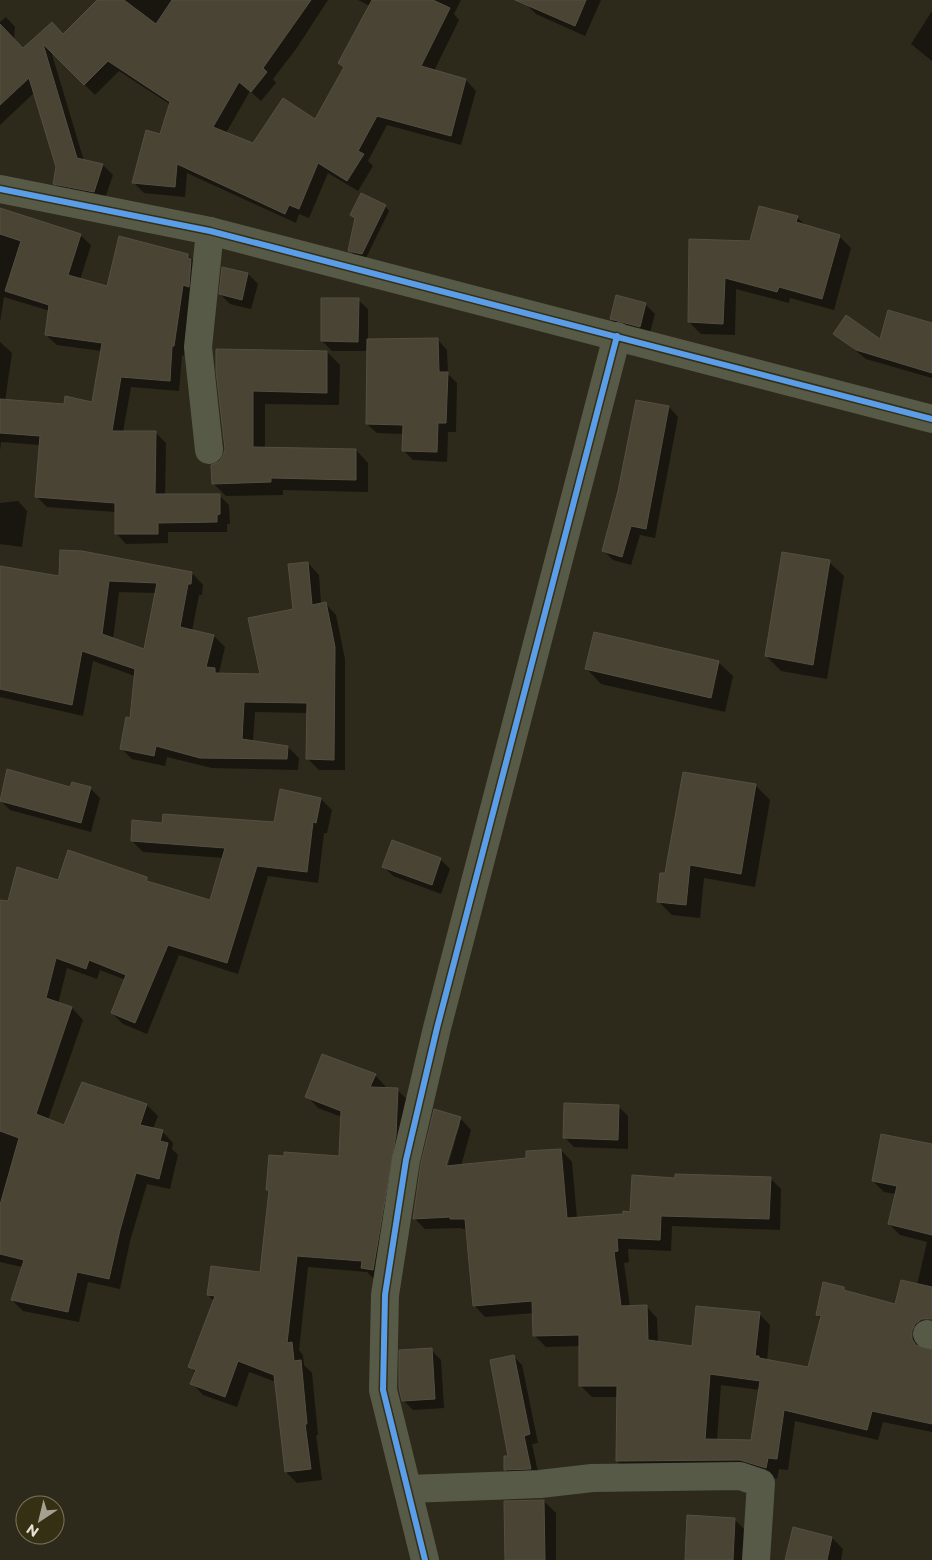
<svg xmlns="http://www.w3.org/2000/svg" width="932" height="1560" font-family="Montserrat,sans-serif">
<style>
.shadow{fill:#0007;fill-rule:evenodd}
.building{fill:#4a4434;stroke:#544f42;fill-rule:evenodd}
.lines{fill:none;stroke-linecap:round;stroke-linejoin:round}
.minor{stroke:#585a48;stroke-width:28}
.cycleway-casing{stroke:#352f13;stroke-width:9}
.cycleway{stroke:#5a9eea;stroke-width:6}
</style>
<rect width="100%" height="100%" fill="#2d2a1b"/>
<g class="shadow">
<path d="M99 0H328L296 49 273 79 276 83 261 101 250 91 226 133 254 144 316 121 345 68 339 63 370 6 358 0H461L454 14 459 20 434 71 466 80 476 91 461 145 387 125 368 161 373 166 358 191 328 173 309 218 299 214 296 223 187 173 185 197 144 193 134 183 161 136 171 105 119 71 95 95 51 51 84 161 103 165 113 175 104 201 65 194 55 183 57 167 35 92 0 125V22L6 17 15 27 14 39 24 50 63 36Z"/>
<path d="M528 0H601L585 36 536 14 526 4Z"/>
<path d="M932 11V61L911 44Z"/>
<path d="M385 206 389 211 366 258 354 255 350 250 356 220 352 215Z"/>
<path d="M0 216 80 235 91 245 80 280 108 288 188 255 198 265 184 356 182 355 179 391 131 387 123 432H155L166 443 165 495H219L229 505 230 524H227V532H168V543L126 544 116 533V512L47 507 36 496 40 445 1 442 0 451V342L12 353 5 401 65 405 93 403 102 351 57 345 46 335 50 311 4 297 0 322Z"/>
<path d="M797 217 807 227 839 236 851 248 834 310 790 298 789 303 736 289 735 335 701 334 689 322 751 243Z"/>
<path d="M223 268 248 274 258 284 251 309 230 304 220 294Z"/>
<path d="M358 300 368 309V340H438L447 350 448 374 457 383 456 432H448L447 462 413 460 403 450 404 434 377 433 367 424 368 351H332L322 341Z"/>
<path d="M645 304 655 314 649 336 621 328 611 319Z"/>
<path d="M932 324V378L866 359 835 334 881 341Z"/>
<path d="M218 350 327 352 340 365 339 405 265 404V448L356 450 368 463V492L283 490V495L226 496 213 483 226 449Z"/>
<path d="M669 407 678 417 655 538 640 535 631 565 613 560 604 551Z"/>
<path d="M18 501 27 511 22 547 0 544V503Z"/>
<path d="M82 552 192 573 203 585 202 595H199L192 631 214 636 225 647 219 673 220 675H261L294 610 308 563 319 575 321 604 325 603 336 615 345 659V770H319L308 759V713L255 712 253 742 288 747 299 758 298 770 212 768 167 757 165 766 132 759 121 748 131 719 135 676 93 661 83 716 0 697V567L60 578ZM119 592 157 593 145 650 113 639Z"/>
<path d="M829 562 844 576 827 679 781 671 766 656Z"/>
<path d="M718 662 733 676 725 712 601 684 587 669Z"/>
<path d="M8 771 71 789 90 788 100 798 91 832 10 810 0 800Z"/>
<path d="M756 786 770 800 755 887 704 878 700 918 672 915 658 901 666 874Z"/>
<path d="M321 799 332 810 327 833H324L318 883 268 876 238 974 179 955 147 1034 123 1024 112 1013 126 980 100 970 97 979 67 968 58 1004 72 1008 83 1020 48 1120 65 1126 147 1105 158 1116 153 1129 162 1131 173 1143 172 1149 178 1155 170 1189 147 1184 130 1241 120 1289 88 1282 79 1322 23 1311 12 1300 22 1267 0 1262V901H9L59 881 146 878 152 884 211 902 224 858 143 852 132 841 164 824H275Z"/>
<path d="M440 859 450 869 441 894 393 876 384 867Z"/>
<path d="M375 1075 386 1087V1089L397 1090 409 1101 374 1279 367 1272 308 1267 299 1350 303 1355 304 1365 312 1373 318 1435H316L322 1480 297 1483 286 1472 276 1382 249 1372 237 1407 203 1395 192 1383 196 1373 190 1367 214 1301 208 1295 261 1273 270 1192 268 1189 340 1157 342 1117 318 1108 307 1096Z"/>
<path d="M619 1107 628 1116V1149L574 1147 564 1137Z"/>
<path d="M435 1110 460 1118 471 1130 461 1166 528 1159 527 1153 561 1150 572 1162 577 1219 624 1216V1213H631L633 1176 676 1180V1175L770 1178 781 1189 780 1230 672 1226 671 1251 628 1249 629 1262 624 1263 630 1307 646 1306 657 1318 658 1343 693 1348 698 1307 759 1314 770 1325 767 1361 809 1368 821 1319 817 1315 824 1283 896 1306 902 1281 917 1285 927 1242 900 1235 889 1224 896 1194 884 1192 873 1181 882 1136 932 1146V1333L927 1334 922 1343 923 1351 932 1360V1432L883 1422 878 1440 795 1421 788 1470 779 1469 777 1479 752 1471 629 1472 617 1461 618 1397H592L580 1385V1346L546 1347 535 1336 534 1313 485 1317 474 1305 467 1230 460 1228 425 1229 414 1218 423 1163ZM457 1124H460L446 1172H443ZM721 1385 760 1390 752 1442 717 1440Z"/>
<path d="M431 1350 441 1360 444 1408 413 1410 403 1400Z"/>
<path d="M513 1356 522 1365 538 1443 532 1444 539 1477 514 1478 505 1469 510 1457Z"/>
<path d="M544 1501 556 1513V1560H506Z"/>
<path d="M734 1519 746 1531 744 1560H686Z"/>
<path d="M832 1538 843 1549 841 1560H786Z"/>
</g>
<g class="building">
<path d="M97 0H124L156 24 172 0H311L263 68 267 72 251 92 239 82 213 127 253 143 283 98 315 119 344 67 338 63 372 0H433L450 8 421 66 466 79 451 136 377 116 358 151 364 154 347 181 318 163 299 209 289 205 285 214 177 164 175 187 132 183 146 130 160 134 170 102 108 61 84 85 43 44 77 158 103 164 94 192 53 184 56 167 29 78 0 105V24L23 48 52 22 63 34Z"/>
<path d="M515 0H586L575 26Z"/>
<path d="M361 193 386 205 362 254 348 251 355 218 350 215Z"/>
<path d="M759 206 798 216 796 222 840 235 822 299 779 287 777 292 725 278 723 324 688 322 689 239 750 241Z"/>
<path d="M0 208 81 234 68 275 107 286 119 236 188 254V258L191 259 189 287 183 285 174 346H172L170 381 121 377 112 431H156L155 494H220V514L217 515V522L158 523V534H115V503L35 497 40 436 0 433V399L64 404 65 396 92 402 102 343 45 335 49 305 5 291 21 241 0 234Z"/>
<path d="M222 267 248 273 242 300 219 294Z"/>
<path d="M616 295 646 303 640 327 610 319Z"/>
<path d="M321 298H359L358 342 321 341Z"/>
<path d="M888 310 932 323V373L856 350 833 334 846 315 880 339Z"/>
<path d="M438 338 439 372H448L446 423H438L437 452 402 451 403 425 366 424 367 339Z"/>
<path d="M216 349 327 351V393L253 391V447L356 449V480L271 478V482L212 484 211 465 219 462 223 456 225 449 216 371Z"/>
<path d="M636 400 669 406 646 529 631 526 622 557 602 551 618 491Z"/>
<path d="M60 550 82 551 192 572 191 584H188L180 627 214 635 206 667 215 668V673L260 674 248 618 293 609 288 564 308 562 312 605 326 602 335 647 334 760 306 759 307 703 244 702 242 739 288 746 287 759 200 758 156 746 154 756 120 749 126 717 130 718 135 669 82 651 72 705 0 689V566L59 576ZM109 581 157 583 144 649 102 634Z"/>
<path d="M782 552 830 560 813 665 765 656Z"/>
<path d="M594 632 719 661 711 698 585 669Z"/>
<path d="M7 769 70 787 72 782 91 787 81 823 0 801Z"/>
<path d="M683 772 756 784 741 874 690 865 686 905 657 902 660 873H665Z"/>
<path d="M280 789 321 798 316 823 313 822 307 872 257 866 227 963 168 945 135 1023 111 1013 126 975 89 960 86 969 56 958 46 998 72 1007 36 1114 64 1125 82 1082 147 1104 140 1125 163 1130 160 1141 168 1143 159 1179 136 1173 120 1230 109 1279 77 1272 68 1312 11 1300 24 1260 0 1254V1205L19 1138 0 1131V900L8 901 17 867 58 880 68 850 147 877V881L210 900 225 848 131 841 132 820 162 823 163 814 274 822Z"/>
<path d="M392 840 441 858 432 885 382 867Z"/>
<path d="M322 1054 376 1074 370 1087 398 1088 396 1135 373 1270 361 1268 362 1261 297 1256 287 1343 292 1342 294 1361 301 1360 307 1424H305L311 1469 285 1472 274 1375 238 1361 225 1397 190 1384 196 1370 188 1367 215 1296 207 1295 211 1266 260 1272 269 1190H266L269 1155 284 1156V1152L339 1156 341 1111 305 1097Z"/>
<path d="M564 1103 619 1105 618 1140 563 1138Z"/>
<path d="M434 1109 461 1117 446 1166 526 1158V1151L561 1149 567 1218 623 1214V1211L630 1212 632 1175 675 1178V1174L771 1177 769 1219 661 1216 660 1240 617 1238 618 1251 614 1252 621 1306 647 1305 648 1340 692 1346 696 1306 760 1312 755 1356H759V1358L808 1367 821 1316 816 1315 823 1282 844 1287V1290L895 1304 901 1280 932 1287V1319H922L915 1324 912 1331V1339L916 1345 932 1350V1424L872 1411 867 1430 784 1410 777 1459 768 1458 766 1468 740 1460 616 1461 617 1386H579V1335L533 1336 532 1301 473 1306 465 1219H450V1217L413 1219 421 1163ZM710 1374 760 1381 751 1440 705 1439Z"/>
<path d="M881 1134 932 1144V1235L888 1224 897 1186 872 1181Z"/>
<path d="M432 1348 435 1399 402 1401 399 1388V1350Z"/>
<path d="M514 1355 530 1434 524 1436 531 1469 504 1470V1456H508L490 1360Z"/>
<path d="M544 1500 545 1560H505L504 1501Z"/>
<path d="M687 1515 735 1518 733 1560H685Z"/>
<path d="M793 1527 832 1537 827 1560H785Z"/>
</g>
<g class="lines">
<g class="minor">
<path d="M0 189 210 231 932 419"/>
<path d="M209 450 198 347 210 231"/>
<path d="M927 1334 932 1335"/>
<path d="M408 1489 540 1484 592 1478 740 1476 761 1483 756 1560"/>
<path d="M425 1560 383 1390 385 1295 406 1160 437 1028 617 336"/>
</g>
<g class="cycleway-casing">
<g id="cycleway">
<path d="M0 189 210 231 932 419"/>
<path d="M425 1560 383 1390 385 1295 406 1160 437 1028 617 336"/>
</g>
</g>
<use href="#cycleway" class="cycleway"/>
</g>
<g transform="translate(40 1520) rotate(215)"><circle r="24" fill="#352f13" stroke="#7b765f"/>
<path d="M0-4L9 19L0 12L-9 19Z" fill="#a4a191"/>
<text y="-8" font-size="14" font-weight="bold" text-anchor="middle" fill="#e4e1d1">N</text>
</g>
</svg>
